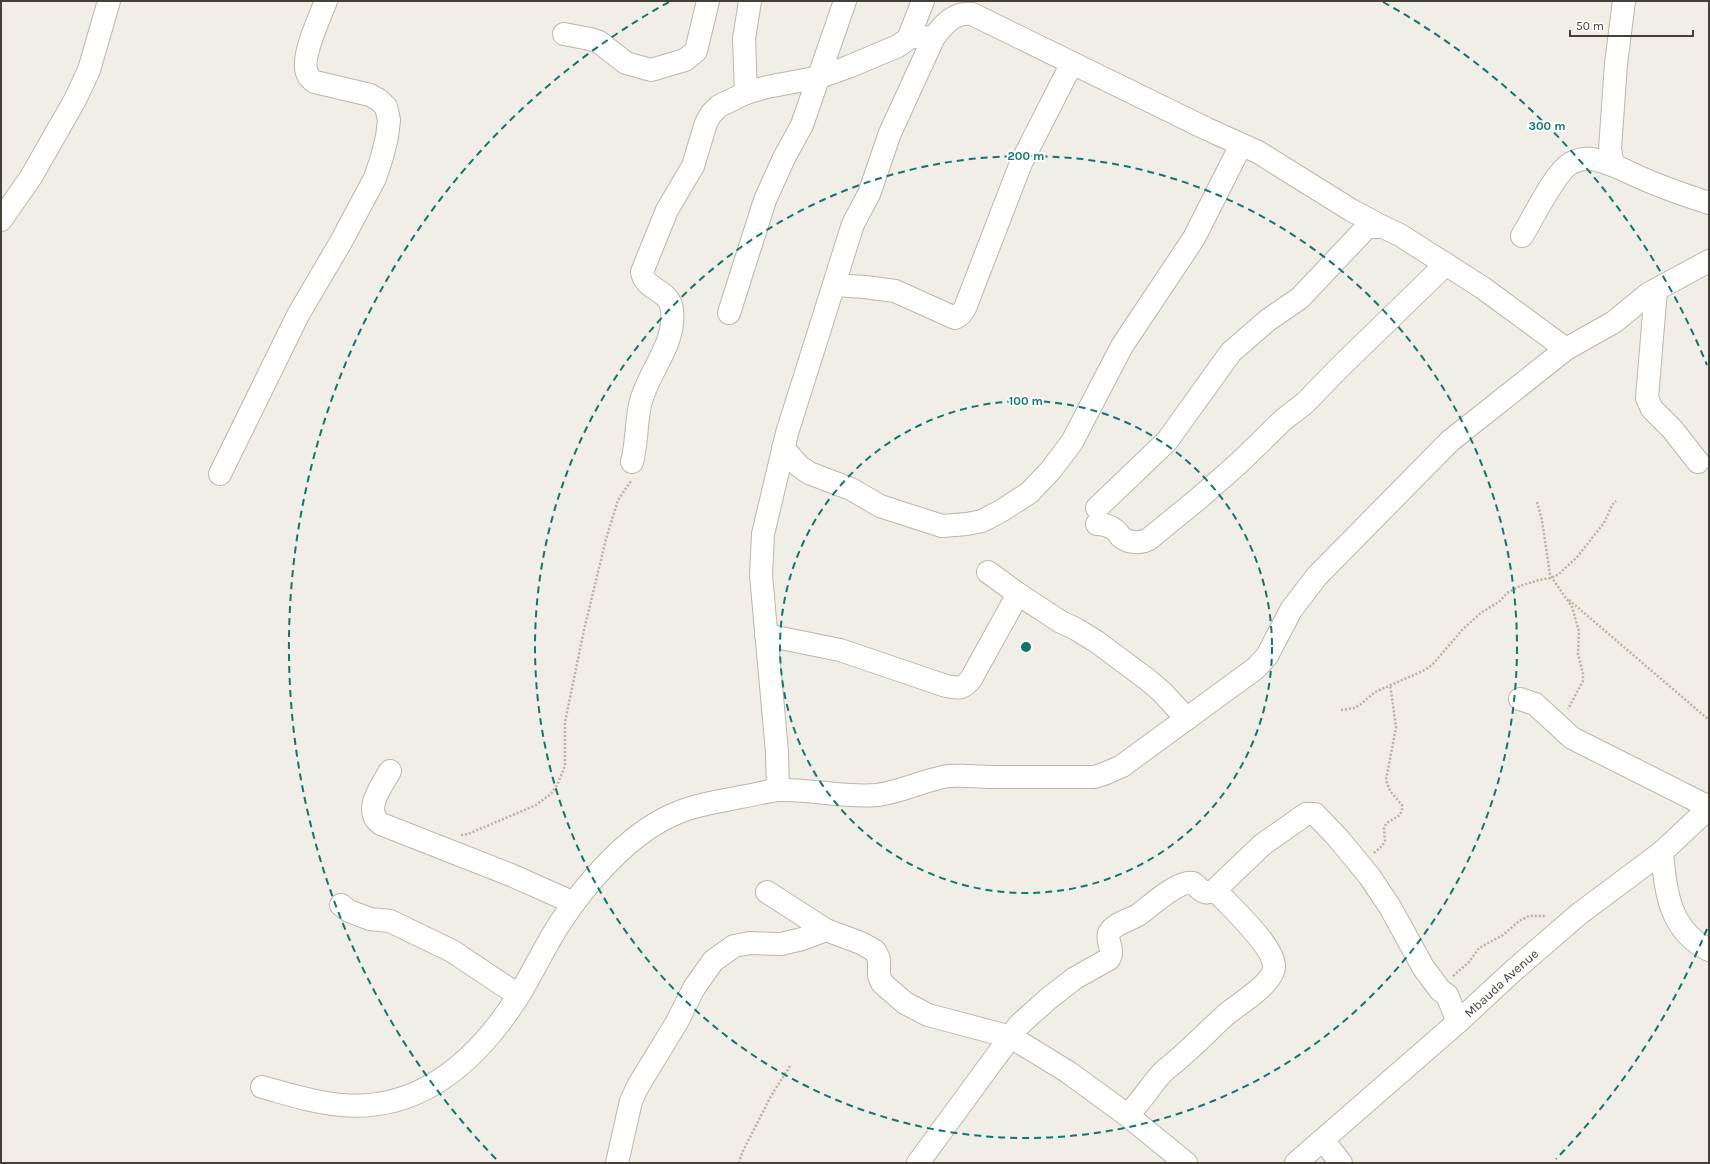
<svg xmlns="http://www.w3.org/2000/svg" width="1710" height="1164" font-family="Karla,sans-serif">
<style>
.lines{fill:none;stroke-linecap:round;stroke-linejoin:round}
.minor-casing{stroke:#bcb6aa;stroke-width:24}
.path{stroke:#bcb29d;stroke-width:2.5;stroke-dasharray:2 2;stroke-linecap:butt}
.minor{stroke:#fff;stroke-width:22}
.ring{fill:none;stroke:#0f766e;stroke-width:2;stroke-dasharray:7 5}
.labels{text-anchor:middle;stroke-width:4;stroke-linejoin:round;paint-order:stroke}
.street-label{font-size:13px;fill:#443f37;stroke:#fff}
.centre{fill:#0f766e;stroke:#fff;stroke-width:2}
.ring-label{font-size:12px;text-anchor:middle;font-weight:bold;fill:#0f766e;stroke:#fff;stroke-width:4;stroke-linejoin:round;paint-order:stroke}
</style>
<rect width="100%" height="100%" fill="#f1eee7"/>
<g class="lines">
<g class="minor-casing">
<g id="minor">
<path d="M564 34 590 39 599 42 626 63 651 70 685 60 696 51 708 1"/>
<path d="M920 38 934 37C944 24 954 12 972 14L1207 129 1258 152 1351 210 1383 227"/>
<path d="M746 93 744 39 750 1"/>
<path d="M1613 165 1610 149 1616 64 1624 1"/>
<path d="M1 220 31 177 75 100 89 70 109 1"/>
<path d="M1522 236C1533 219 1554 173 1571 163 1577 160 1585 158 1592 159 1611 162 1629 173 1646 180 1666 189 1688 196 1709 203"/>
<path d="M834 285 865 287 895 291 955 318 960 315 965 308 1021 163 1072 63"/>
<path d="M1656 290 1647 398 1652 409 1673 430 1698 462"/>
<path d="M729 313 765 200 784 158 802 125 845 1"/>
<path d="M783 448 799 466 809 473 851 489 880 506 942 526 967 524 982 521 1001 511 1029 493 1050 471 1072 442 1122 346 1194 238 1241 145"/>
<path d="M632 462C637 443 636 423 640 405 647 372 676 346 672 310 670 289 645 291 642 272L667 210 693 166 706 123 711 114 719 106 746 93 767 87 820 77 848 67 898 46 908 39 923 1"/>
<path d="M220 474 298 315 342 240 375 178 382 157 387 137 389 120 386 107 379 100 370 95 315 82C312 80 309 78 308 75 299 60 320 17 326 1"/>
<path d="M1097 508 1167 441 1231 352 1268 320 1300 298 1367 227H1383L1400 235 1483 288 1566 349"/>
<path d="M1097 524C1103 524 1110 526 1115 530 1118 532 1119 534 1121 537 1128 543 1141 544 1149 539L1198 499 1239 463 1283 420 1305 403 1340 367 1446 264"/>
<path d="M988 572 1018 594 1061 622 1076 629 1097 642 1148 680 1162 692 1187 719"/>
<path d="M766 635 840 650 946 686C959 688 962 690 971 679L1018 594"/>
<path d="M1520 699 1535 704 1572 738 1709 807"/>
<path d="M390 771C382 786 362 810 381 824L511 875 574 903"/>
<path d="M778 790 777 752 761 575 763 534 787 433 853 224 869 194 890 133 934 37"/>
<path d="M1662 852C1665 891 1670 931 1709 950"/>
<path d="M767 892 826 930 861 943 875 951 879 959V976L882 983 905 1003 928 1015 1011 1037 1068 1072 1127 1115 1186 1163"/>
<path d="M341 905 349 911 370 919 390 921 452 951 518 995"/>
<path d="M262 1087C288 1094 315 1103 342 1105 422 1112 479 1058 519 995 533 972 545 946 560 923 586 883 627 836 670 816 692 805 717 802 741 797 753 795 767 791 779 790 812 789 844 798 877 795 900 792 920 782 943 777 958 774 975 777 991 777 1025 777 1060 777 1094 777L1104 774 1122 766 1256 668 1267 656 1291 610 1317 576 1450 441 1566 349 1614 322 1648 294 1709 261"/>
<path d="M1127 1115C1142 1102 1150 1085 1164 1071 1171 1065 1178 1060 1185 1053 1200 1040 1214 1025 1229 1012 1241 1003 1276 981 1274 965 1272 944 1230 906 1215 890"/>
<path d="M1323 1140 1341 1163"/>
<path d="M617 1163 631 1101 638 1086 677 1022 694 988 713 961 734 946 750 943 781 944 802 939 826 930"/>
<path d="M918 1163 1019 1025 1048 999 1075 978 1109 959C1115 950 1106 942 1109 933 1113 924 1130 920 1138 915 1150 907 1177 880 1193 883 1202 890 1203 896 1215 890L1262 845 1306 814H1315L1338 838 1370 877 1390 907 1423 967 1440 990 1447 995 1458 1022"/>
<path id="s1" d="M1296 1163 1458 1022 1513 971 1579 914 1662 852 1709 808"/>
</g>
</g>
<g class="path">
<path d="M1537 502 1542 520 1550 575 1572 607 1579 631 1578 654 1583 674V681L1568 709"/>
<path d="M1569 600 1709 720"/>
<path d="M1341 710 1355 708 1361 704 1375 692 1425 670 1433 664 1463 629 1482 612 1499 602 1507 593 1520 586 1539 580 1551 578 1559 574 1577 557 1604 523 1612 505 1616 501"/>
<path d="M461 835 468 834 536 805 551 794 557 785 565 766V722L584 630 606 539 618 500 631 481"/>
<path d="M1374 853 1382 846 1385 841 1384 827 1387 823 1400 815 1402 810V805L1390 791 1386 780 1396 727 1390 684"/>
<path d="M1453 976 1469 962 1479 948 1503 935 1519 921 1529 916H1547"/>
<path d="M739 1163 742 1153 771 1096 790 1066"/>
</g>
<use href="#minor" class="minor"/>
</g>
<g class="ring">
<circle cx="1026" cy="647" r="246"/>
<circle cx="1026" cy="647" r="491"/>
<path d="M1707 929A737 737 0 0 1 1556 1159M496 1159A737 737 0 0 1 669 2M1383 2A737 737 0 0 1 1707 365"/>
</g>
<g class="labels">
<g class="street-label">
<text dy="5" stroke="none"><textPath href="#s1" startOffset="273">Mbauda Avenue</textPath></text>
</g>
</g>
<circle cx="1026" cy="647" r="6" class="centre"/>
<g class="ring-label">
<text x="1547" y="130">300 m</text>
<text x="1026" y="160">200 m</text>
<text x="1026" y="405">100 m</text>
</g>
<rect width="1710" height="1164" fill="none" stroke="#443f37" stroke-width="4"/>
<path d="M1570 30v6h123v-6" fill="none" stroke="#443f37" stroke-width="2"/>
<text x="1576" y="30" font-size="12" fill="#443f37" stroke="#ffffff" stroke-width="3" paint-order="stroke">50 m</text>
</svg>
